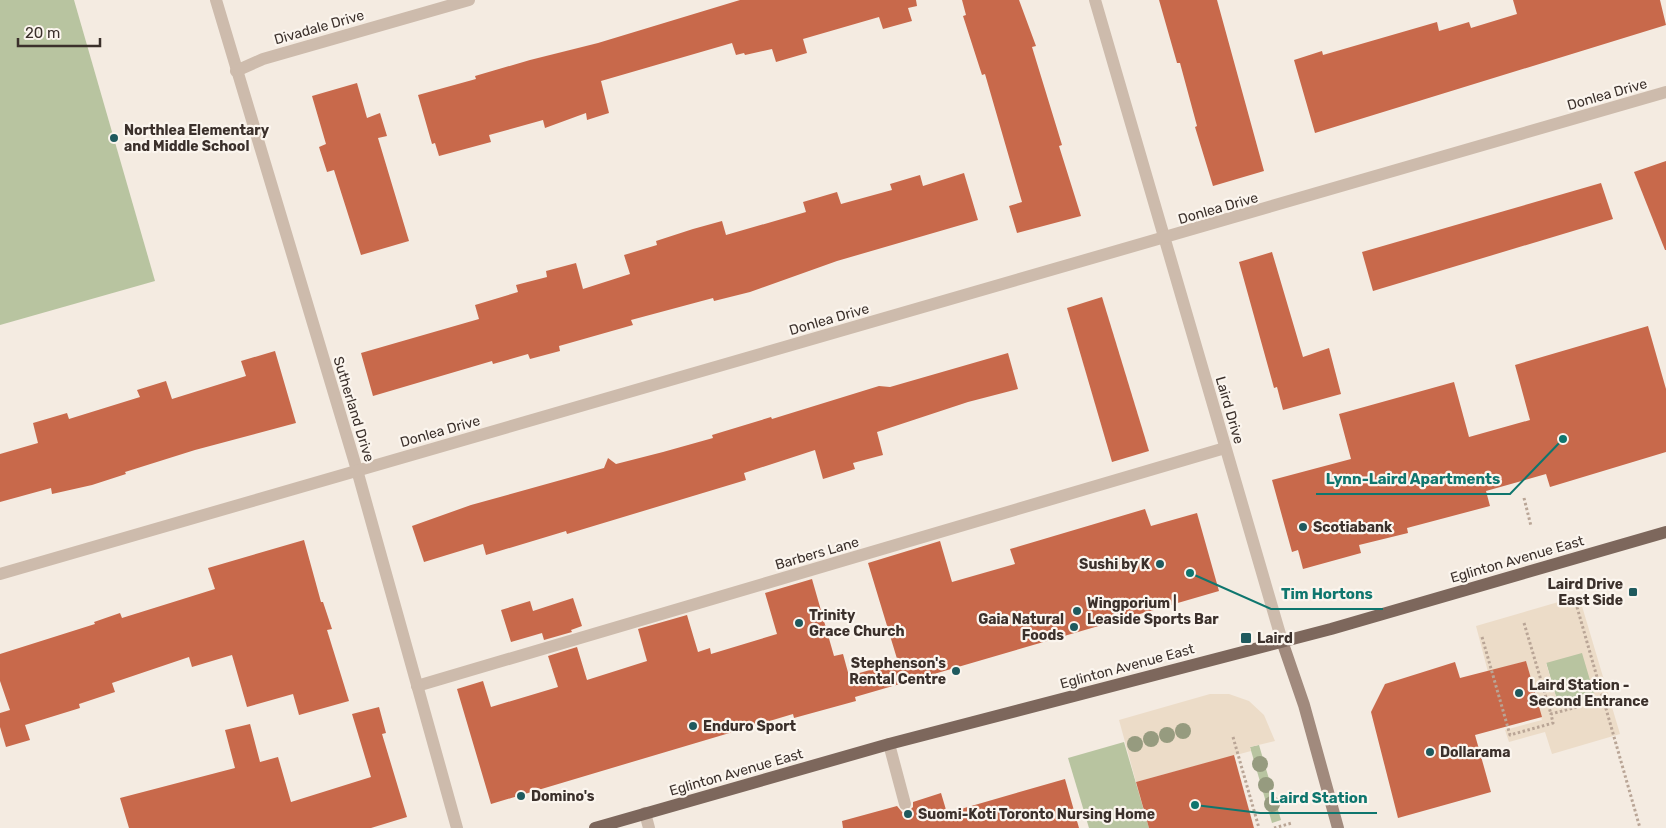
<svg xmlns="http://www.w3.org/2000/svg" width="1666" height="828" font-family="Rubik,sans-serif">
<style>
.green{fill:#b8c4a0}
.plaza{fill:#ecdcc8;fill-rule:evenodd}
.building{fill:#c8694b}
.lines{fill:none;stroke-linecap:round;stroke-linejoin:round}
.path{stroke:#b9a596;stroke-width:3;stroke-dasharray:2.5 2.5;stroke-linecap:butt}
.service{stroke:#cdbbac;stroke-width:12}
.minor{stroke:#cdbbac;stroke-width:12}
.secondary{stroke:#a18a7d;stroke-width:12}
.primary{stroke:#7d675c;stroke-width:12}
.tree{fill:#969b7f}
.poi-dot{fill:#1f5a5e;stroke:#fbf5ee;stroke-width:2}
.labels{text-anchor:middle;stroke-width:4.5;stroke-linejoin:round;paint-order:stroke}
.street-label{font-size:14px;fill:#3b302b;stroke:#fbf5ee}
.poi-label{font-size:14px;font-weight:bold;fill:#3b302b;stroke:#fbf5ee;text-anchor:start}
.leader{fill:none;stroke:#0f766e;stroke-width:2}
.callout-dot{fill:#0f766e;stroke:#fbf5ee;stroke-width:2}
.callout-label{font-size:15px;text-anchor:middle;font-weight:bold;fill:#0f766e;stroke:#fbf5ee;stroke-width:4.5;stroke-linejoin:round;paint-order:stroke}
</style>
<rect width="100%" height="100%" fill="#f4ebe1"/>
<g class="green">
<path d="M0 0H74L155 281 0 325Z"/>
<path d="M1583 652 1595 697 1559 707 1546 662Z"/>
<path d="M1124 742 1149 828H1089L1068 758Z"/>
<path d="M1259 745 1281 820 1272 823 1250 747Z"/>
</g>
<g class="plaza">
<path d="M1579 596 1620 734 1552 754 1545 732 1509 742 1505 730 1542 720 1526 661 1488 672 1476 626ZM1582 653 1595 697 1559 707 1546 663Z"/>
<path d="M1210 694H1229L1249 701 1264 715 1275 741 1250 747 1251 751 1136 782 1119 720Z"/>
</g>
<g class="building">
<path d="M740 0H916L917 6 908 8 912 21 883 29 879 17 803 39 807 53 776 62 772 49 745 55 744 53 736 55 732 43 601 81 609 113 587 120 586 113 545 128 543 120 489 135 491 142 439 156 435 143 432 144 418 95 476 79 475 76 530 60 598 43Z"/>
<path d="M962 0H1019L1036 46 1032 47 1062 145 1059 146 1081 216 1017 233 1009 206 1022 202 985 74 982 75 963 16 966 15Z"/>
<path d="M1159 0H1217L1264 171 1213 186 1195 127 1197 126 1180 63H1177Z"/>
<path d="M1513 0H1660L1666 25 1315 133 1294 60 1322 51 1323 55 1437 22 1439 31 1469 22 1471 28 1517 14Z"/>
<path d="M357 83 367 118 380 113 387 136 378 138 409 241 361 255 334 170 327 172 319 147 326 144 312 96Z"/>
<path d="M1666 161V250H1665L1634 172Z"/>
<path d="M964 173 978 220 837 261 750 292 714 301 713 298 631 320 633 325 559 346 560 351 530 359 528 354 493 364 492 361 373 396 361 353 479 319 475 305 518 292 516 285 547 277 546 271 576 263 583 289 630 274 624 255 657 245 656 241 693 229 722 221 726 235 806 212 803 202 837 192 841 204 892 190 890 184 920 175 923 186Z"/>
<path d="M1601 183 1613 219 1373 291 1362 252Z"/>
<path d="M1272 252 1303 357 1329 348 1341 394 1283 410 1277 387 1274 388 1239 262Z"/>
<path d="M1102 297 1149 451 1112 462 1067 308Z"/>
<path d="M1648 326 1666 389V452L1550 487 1546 474 1486 491 1490 506 1407 528 1408 533 1359 545 1361 553 1303 569 1298 550 1292 552 1272 480 1351 459 1339 414 1454 382 1469 437 1530 420 1515 365Z"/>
<path d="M275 351 296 423 195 450 125 472 126 474 92 485 52 494 51 488 0 502V454L38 443 33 423 67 413 69 419 140 397 137 390 166 381 172 399 246 376 241 361Z"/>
<path d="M1008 353 1018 389 968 402 877 432 883 455 853 463 855 469 823 479 815 450 744 473 746 480 567 534 566 531 486 555 483 544 424 562 412 526 471 505 604 468 608 458 616 464 663 452 713 438 712 435 771 417 772 419 879 386 890 387Z"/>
<path d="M1145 509 1151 526 1197 513 1219 591 855 697 856 701 794 718 793 714 491 804 457 689 483 681 491 707 558 687 548 656 577 647 587 680 647 661 638 629 687 615 698 652 710 648 711 654 777 634 765 593 812 579 834 656 843 654 849 676 898 662 868 563 940 541 952 582 1015 564 1010 549Z"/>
<path d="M304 540 321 602H323L332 629 327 630 349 701 299 715 293 694 247 707 232 655 192 667 189 657 112 683 115 692 79 704 80 708 25 725 30 740 6 747 0 727V713L10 710 0 681V654L95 624 94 622 120 613 122 618 215 589 208 568Z"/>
<path d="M573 598 582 626 571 630 572 632 544 640 542 633 511 642 501 610 530 601 533 611Z"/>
<path d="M1526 661 1542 717 1475 735 1491 792 1398 818 1371 712 1385 684 1455 662 1460 678Z"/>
<path d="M379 707 386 733 382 734 407 817 371 828H129L120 798 235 768 225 730 250 724 260 762 278 757 291 802 371 777 352 714Z"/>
<path d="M1234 755 1254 828H1149L1136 782Z"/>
<path d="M1065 779 1079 828H843L842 821 897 806 902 812H908L913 807V802L941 793 947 813Z"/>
</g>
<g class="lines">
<g class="path">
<path d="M1524 498 1531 526"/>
<path d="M1577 607 1640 828"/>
<path d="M1524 623 1551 714"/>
<path d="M1482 637 1510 735 1553 723 1551 714 1603 700"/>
<path d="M1233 737 1259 828"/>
<path d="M1274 828 1292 823"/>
</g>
<g class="service">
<path d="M417 686 1225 448"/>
<path d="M889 744 905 804"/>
<path d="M645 813 649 828"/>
</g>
<g class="minor">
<path d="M216 0 357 470 457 828"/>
<path d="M1095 0 1282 641"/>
<path d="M236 71 263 59 469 0"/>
<path d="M0 574C555 412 1111 255 1666 92"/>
</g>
<path class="secondary" d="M1282 641 1304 705 1338 828"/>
<path class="primary" d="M595 828 889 744 1331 629 1666 532"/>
</g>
<g class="tree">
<circle cx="1183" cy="731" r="8"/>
<circle cx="1167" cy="735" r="8"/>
<circle cx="1151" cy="739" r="8"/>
<circle cx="1135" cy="744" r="8"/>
<circle cx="1260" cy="764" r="8"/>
<circle cx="1266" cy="785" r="8"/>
<circle cx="1272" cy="804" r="8"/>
</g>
<g class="poi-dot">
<circle cx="114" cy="138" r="5"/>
<circle cx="1303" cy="527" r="5"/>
<circle cx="1160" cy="564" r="5"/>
<rect x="1628" y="587" width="10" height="10" rx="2.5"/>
<circle cx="1077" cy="611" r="5"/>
<circle cx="799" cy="623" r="5"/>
<circle cx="1074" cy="627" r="5"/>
<rect x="1240" y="632" width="12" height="12" rx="2.5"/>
<circle cx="956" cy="671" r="5"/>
<circle cx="1519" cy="693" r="5"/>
<circle cx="693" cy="726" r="5"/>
<circle cx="1430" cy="752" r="5"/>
<circle cx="521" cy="796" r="5"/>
<circle cx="908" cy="814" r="5"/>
</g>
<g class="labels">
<g class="street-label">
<text transform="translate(319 27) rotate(-16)" y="5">Divadale Drive</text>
<text transform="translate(1607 94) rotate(-16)" y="5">Donlea Drive</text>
<text transform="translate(1218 208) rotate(-16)" y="5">Donlea Drive</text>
<text transform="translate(829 319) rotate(-16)" y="5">Donlea Drive</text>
<text transform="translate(354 409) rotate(73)" y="5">Sutherland Drive</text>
<text transform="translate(1230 410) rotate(74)" y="5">Laird Drive</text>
<text transform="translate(440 431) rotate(-16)" y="5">Donlea Drive</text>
<text transform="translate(817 553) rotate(-16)" y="5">Barbers Lane</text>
<text transform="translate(1517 559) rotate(-16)" y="5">Eglinton Avenue East</text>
<text transform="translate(1127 666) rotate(-15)" y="5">Eglinton Avenue East</text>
<text transform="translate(736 772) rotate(-16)" y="5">Eglinton Avenue East</text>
</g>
<g class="poi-label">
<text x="124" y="135">Northlea Elementary<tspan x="124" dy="16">and Middle School</tspan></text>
<text x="1313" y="532">Scotiabank</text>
<text x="1150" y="569" text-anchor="end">Sushi by K</text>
<text x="1623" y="589" text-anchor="end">Laird Drive<tspan x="1623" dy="16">East Side</tspan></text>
<text x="1087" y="608">Wingporium |<tspan x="1087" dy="16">Leaside Sports Bar</tspan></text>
<text x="809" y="620">Trinity<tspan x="809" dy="16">Grace Church</tspan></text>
<text x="1064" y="624" text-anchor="end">Gaia Natural<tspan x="1064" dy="16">Foods</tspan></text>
<text x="1257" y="643">Laird</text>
<text x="946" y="668" text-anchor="end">Stephenson's<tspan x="946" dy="16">Rental Centre</tspan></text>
<text x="1529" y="690">Laird Station -<tspan x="1529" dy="16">Second Entrance</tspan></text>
<text x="703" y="731">Enduro Sport</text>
<text x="1440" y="757">Dollarama</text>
<text x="531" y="801">Domino's</text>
<text x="918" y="819">Suomi-Koti Toronto Nursing Home</text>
</g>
</g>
<path class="leader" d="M1563 439L1510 494H1316M1190 573L1271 609H1383M1195 805L1260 813H1377"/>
<g class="callout-dot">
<circle cx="1563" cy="439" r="5"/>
<circle cx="1190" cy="573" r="5"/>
<circle cx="1195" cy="805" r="5"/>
</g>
<g class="callout-label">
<text x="1413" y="484">Lynn-Laird Apartments</text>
<text x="1327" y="599">Tim Hortons</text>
<text x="1319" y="803">Laird Station</text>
</g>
<path d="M18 38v8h82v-8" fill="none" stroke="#3b302b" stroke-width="2.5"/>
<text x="25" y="38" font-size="15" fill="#3b302b" stroke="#fbf5ee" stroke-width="4" paint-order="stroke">20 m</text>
</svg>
